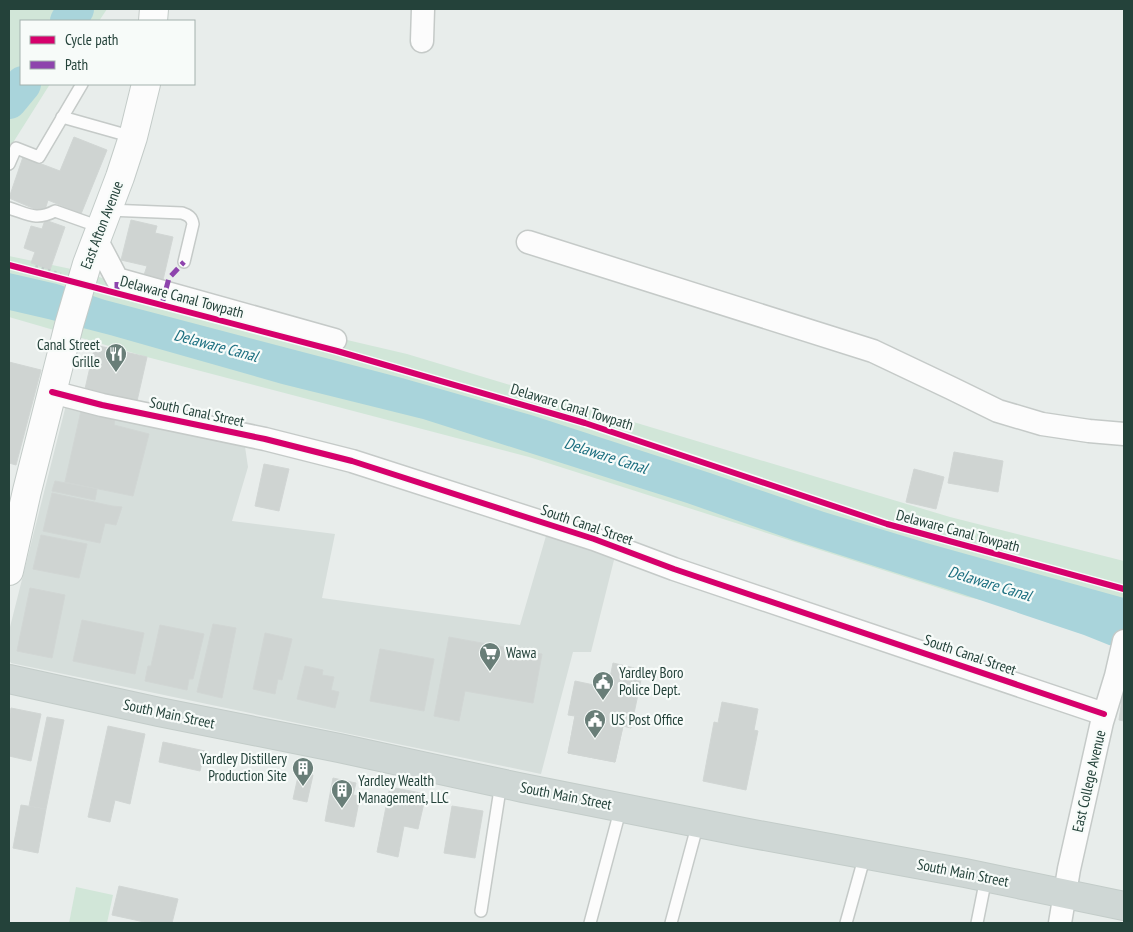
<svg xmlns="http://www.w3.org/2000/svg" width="1133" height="932" font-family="'PT Sans Narrow',sans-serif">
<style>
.built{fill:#d6dedb}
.green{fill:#d1e6d8}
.water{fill:#a9d4db}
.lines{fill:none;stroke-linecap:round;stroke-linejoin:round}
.river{stroke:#a9d4db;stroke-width:36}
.building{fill:#cfd4d2;stroke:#d1d6d4}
.service-casing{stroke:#c5cac8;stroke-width:14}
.minor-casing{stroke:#c5cac8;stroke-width:25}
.secondary-casing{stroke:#c3cbc8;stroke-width:30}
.primary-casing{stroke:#c3ccc9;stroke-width:30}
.path{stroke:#c3ccca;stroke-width:3;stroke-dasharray:2.5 4;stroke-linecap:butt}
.service{stroke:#fcfcfc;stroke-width:11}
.minor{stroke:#fcfcfc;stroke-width:22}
.secondary{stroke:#fcfcfc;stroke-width:28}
.primary{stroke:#cfd7d5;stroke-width:28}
.quiet{stroke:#8e44ad;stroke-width:5;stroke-dasharray:10 5;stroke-linecap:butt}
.cycleway-casing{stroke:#f7fbf9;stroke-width:9}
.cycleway{stroke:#d6006c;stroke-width:6}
.labels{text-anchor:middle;stroke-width:4.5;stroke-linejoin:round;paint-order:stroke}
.street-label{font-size:15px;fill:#24423a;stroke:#f7fbf9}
.poi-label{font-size:15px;fill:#24423a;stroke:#f7fbf9;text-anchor:start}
.water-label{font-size:16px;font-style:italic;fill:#1c6f80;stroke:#f7fbf9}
</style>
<rect width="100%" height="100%" fill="#e8edeb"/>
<path class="built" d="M67 401 244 440 248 467 232 521 335 534 322 598 520 625 548 529 616 552 591 652H573L541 774 11 663 9 660V631Z"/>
<g class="green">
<path d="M9 9H107L99 21H21V84H50L9 149Z"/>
<path d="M9 256 76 270 171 299 407 354 950 517 1124 561V629L967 597 529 457 147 357 9 317Z"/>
<path d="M76 887 113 895 107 923H69Z"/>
</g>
<path class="water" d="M9 273 57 284 105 300 402 378 531 415 710 473 824 512 930 544 1124 598V648L1109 645 1084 635 962 594 793 540 687 503 423 419 282 384 110 335 48 319 9 310Z"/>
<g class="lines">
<g class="river">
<path d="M68 21 76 9"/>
<path d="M9 101 23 84"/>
</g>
</g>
<g class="building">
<path d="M74 137 107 150 81 214 48 200 44 213 9 198 23 157 60 171Z"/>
<path d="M45 220 65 227 50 270 31 263 35 252 24 248 31 226 42 229Z"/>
<path d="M131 220 157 226 155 233 173 237 163 280 144 275 147 266 121 260Z"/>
<path d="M95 345 147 357 137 401 85 389Z"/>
<path d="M9 362 41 370 16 465 9 463Z"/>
<path d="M81 411 115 418 114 425 149 434 133 496 65 482Z"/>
<path d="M954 452 1003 461 998 492 948 483Z"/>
<path d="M264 464 289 469 279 511 255 506Z"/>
<path d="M914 469 944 477 936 509 906 502Z"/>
<path d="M55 481 97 489 95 500 52 491Z"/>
<path d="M52 493 112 506 122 507 116 525 105 523 100 543 43 531Z"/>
<path d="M41 535 87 544 79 578 33 569Z"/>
<path d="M30 588 65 595 52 658 17 651Z"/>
<path d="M82 620 144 633 135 674 73 661Z"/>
<path d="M213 624 236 628 222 698 197 692Z"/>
<path d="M160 625 204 634 193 679H189L187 690 145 681 148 666H151Z"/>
<path d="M265 633 292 639 282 680 278 679 275 694 253 689Z"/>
<path d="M449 637 542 654 533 703 465 691 459 721 434 716Z"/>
<path d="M380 649 434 659 424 711 370 701Z"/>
<path d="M613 663 643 670 631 728 623 726 615 762 568 753 575 716 568 715 575 681 608 688Z"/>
<path d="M305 666 323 670 322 675 334 677 331 690 339 692 335 708 297 699Z"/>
<path d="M1123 692H1124V721L1119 720Z"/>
<path d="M722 702 758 709 754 730 758 731 746 790 703 781 714 722 718 723Z"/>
<path d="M11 708 41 714 31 761 9 756V718Z"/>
<path d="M575 716 623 726 615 762 568 753Z"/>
<path d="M47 717 64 720 46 809 29 806Z"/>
<path d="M108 726 145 734 130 804 115 800 110 822 88 817Z"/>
<path d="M163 742 205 751 200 771 159 762Z"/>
<path d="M299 772 313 775 307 802 293 799Z"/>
<path d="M333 778 356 783 353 795 360 796 354 827 325 821Z"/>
<path d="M390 787 426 794 418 829 404 826 398 857 377 852Z"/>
<path d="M21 805 46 809 38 853 13 848Z"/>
<path d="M452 806 483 811 475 858 444 853Z"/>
<path d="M119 886 178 899 172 923H149L112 915Z"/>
</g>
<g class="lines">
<g class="service-casing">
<g id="service">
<path d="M62 117 133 137"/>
<path d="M9 164 16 148 39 157 82 84"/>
<path d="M9 208C28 214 36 221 55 211L100 227"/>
<path d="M108 210 182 213C188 215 192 217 193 224L184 262"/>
<path d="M481 911 501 783"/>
<path d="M590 923 621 807"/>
<path d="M671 923 698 823"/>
<path d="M846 923 865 855"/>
<path d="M977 923 986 878"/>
</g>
</g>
<g class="minor-casing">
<g id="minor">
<path d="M422 41 423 9"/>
<path d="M96 239 117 279 335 340"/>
<path d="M528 242 873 351 951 388 998 411 1042 424 1089 431 1124 434"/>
<path d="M52 392 102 405 265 439 352 461 594 539 674 569 1104 714"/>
<path d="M1060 923 1069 869 1102 722 1116 676 1124 641"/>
</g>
</g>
<g class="secondary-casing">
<g id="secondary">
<path d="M153 21 154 9"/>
<path d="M9 571 27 491 69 325 87 264 120 177 133 137 146 84"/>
</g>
</g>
<g class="primary-casing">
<path id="primary" d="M9 679 159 712 339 748 523 788 743 832 965 873 1124 906"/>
</g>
<path class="path" d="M33 271 34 266 61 274"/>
<use href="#service" class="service"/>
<use href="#minor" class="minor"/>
<use href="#secondary" class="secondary"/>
<use href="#primary" class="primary"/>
<g class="quiet">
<path d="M117 292V279"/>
<path d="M162 304 169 278 184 262"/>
</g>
<g class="cycleway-casing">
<g id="cycleway">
<path d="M9 265 337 351 585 423 887 524 1124 589"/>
<path d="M52 392 102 405 265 439 352 461 594 539 674 569 1104 714"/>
</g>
</g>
<use href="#cycleway" class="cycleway"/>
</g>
<defs>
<g id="restaurant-pin" transform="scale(1.125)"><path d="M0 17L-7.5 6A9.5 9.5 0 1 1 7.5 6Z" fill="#697e78" stroke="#f7fbf9"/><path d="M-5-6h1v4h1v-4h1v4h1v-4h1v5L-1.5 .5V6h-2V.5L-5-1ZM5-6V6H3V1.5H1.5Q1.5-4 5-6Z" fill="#fff"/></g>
<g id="supermarket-pin" transform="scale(1.125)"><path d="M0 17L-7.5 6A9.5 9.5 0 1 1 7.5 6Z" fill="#697e78" stroke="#f7fbf9"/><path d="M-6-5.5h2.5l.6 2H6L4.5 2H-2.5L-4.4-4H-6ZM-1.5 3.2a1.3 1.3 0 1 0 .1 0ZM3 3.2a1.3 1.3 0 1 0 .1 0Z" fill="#fff"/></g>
<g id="civic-pin" transform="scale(1.125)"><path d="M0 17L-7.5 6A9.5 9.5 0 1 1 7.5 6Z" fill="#697e78" stroke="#f7fbf9"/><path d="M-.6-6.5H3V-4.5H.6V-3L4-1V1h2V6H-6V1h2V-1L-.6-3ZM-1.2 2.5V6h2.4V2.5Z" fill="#fff"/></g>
<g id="building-pin" transform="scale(1.125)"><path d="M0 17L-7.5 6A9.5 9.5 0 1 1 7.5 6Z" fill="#697e78" stroke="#f7fbf9"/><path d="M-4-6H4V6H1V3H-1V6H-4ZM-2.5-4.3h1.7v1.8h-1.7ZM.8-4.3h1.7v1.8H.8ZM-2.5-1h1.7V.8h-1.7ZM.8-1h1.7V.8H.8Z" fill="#fff"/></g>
</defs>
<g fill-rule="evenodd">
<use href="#restaurant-pin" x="116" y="354"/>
<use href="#supermarket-pin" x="490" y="653"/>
<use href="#civic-pin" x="603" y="682"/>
<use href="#civic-pin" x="595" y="720"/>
<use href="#building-pin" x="303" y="768"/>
<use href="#building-pin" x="342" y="790"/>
</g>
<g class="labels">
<g class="street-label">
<text transform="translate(102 225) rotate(-69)" y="5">East Afton Avenue</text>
<text transform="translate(182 297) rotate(15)" y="5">Delaware Canal Towpath</text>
<text transform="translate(572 407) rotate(17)" y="5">Delaware Canal Towpath</text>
<text transform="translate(197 412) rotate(12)" y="5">South Canal Street</text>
<text transform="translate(587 525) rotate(19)" y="5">South Canal Street</text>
<text transform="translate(958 531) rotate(15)" y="5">Delaware Canal Towpath</text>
<text transform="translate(970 655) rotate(19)" y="5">South Canal Street</text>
<text transform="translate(169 714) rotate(12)" y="5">South Main Street</text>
<text transform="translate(1089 781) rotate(-77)" y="5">East College Avenue</text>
<text transform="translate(566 796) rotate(11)" y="5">South Main Street</text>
<text transform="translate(963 873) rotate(11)" y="5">South Main Street</text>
</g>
<g class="poi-label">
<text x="100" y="350" text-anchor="end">Canal Street<tspan x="100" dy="17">Grille</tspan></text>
<text x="506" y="658">Wawa</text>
<text x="619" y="678">Yardley Boro<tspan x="619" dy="17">Police Dept.</tspan></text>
<text x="611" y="725">US Post Office</text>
<text x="287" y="764" text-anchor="end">Yardley Distillery<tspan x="287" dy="17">Production Site</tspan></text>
<text x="358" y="786">Yardley Wealth<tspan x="358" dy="17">Management, LLC</tspan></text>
</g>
<g class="water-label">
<text transform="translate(216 345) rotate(15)" y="6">Delaware Canal</text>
<text transform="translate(606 455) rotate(18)" y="6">Delaware Canal</text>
<text transform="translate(990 583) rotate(17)" y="6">Delaware Canal</text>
</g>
</g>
<rect width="1133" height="932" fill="none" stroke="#24423a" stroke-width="20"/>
<rect x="20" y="20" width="175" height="65" fill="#f7fbf9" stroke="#a3b1ad"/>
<rect x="30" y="36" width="25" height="8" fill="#d6006c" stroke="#a3b1ad"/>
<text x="65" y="45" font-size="15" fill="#24423a">Cycle path</text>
<rect x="30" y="61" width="25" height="8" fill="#8e44ad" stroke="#a3b1ad"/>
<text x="65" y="70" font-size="15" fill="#24423a">Path</text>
</svg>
